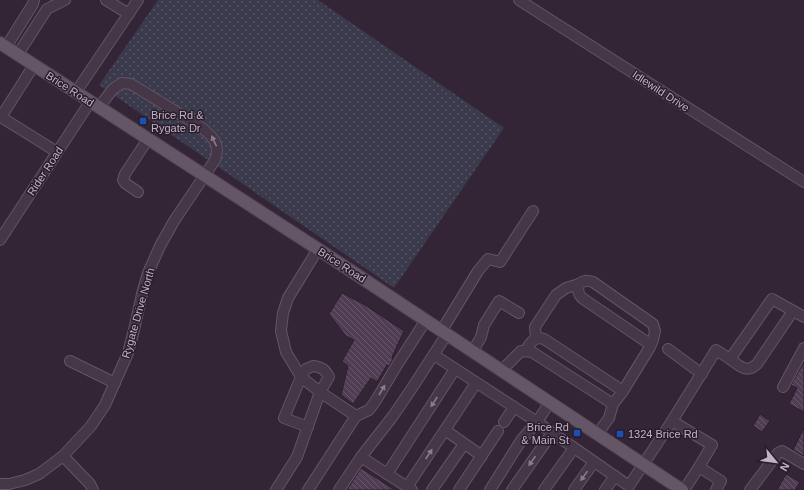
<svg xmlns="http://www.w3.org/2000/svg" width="804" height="490" font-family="Helvetica,sans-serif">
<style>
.grass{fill:url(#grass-dots)}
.building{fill:url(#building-back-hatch);stroke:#2b1e2e}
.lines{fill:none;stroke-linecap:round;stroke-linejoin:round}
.minor-casing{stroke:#635565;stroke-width:12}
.major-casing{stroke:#4e4050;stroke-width:14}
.minor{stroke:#453747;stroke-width:10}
.major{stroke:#645567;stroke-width:12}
.oneway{fill:#897b8b}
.transit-dot{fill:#1a4fb4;stroke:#291d2c;stroke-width:1.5}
.labels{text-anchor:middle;stroke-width:3;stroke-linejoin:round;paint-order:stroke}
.street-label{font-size:11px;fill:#c1b2c3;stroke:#291d2c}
.poi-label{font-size:11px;fill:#c1b2c3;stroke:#291d2c;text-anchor:start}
</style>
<defs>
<pattern id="grass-dots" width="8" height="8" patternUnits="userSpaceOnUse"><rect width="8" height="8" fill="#3a3a4c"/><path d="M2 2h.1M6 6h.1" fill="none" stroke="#555464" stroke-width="1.8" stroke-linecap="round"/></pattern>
<pattern id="building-back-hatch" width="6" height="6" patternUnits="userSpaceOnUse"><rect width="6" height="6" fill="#503d54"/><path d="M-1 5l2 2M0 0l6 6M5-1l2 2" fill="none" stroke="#67576b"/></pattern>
</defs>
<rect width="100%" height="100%" fill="#332436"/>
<path class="grass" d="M158 0H318L504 128 394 288 99 85Z"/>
<g class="building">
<path d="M342 293 365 305 404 331 392 357 393 359 389 366 387 365 377 382 371 378 353 404 341 395 348 366 342 361 354 340 346 336 329 314Z"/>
<path d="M804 362V412L789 404 797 388 791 385Z"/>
<path d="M760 414 770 421 762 432 753 426Z"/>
<path d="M804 428V456L793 450Z"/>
<path d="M361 468 395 490H347Z"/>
<path d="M786 474 800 482 795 490H777Z"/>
</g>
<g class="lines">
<g class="minor-casing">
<g id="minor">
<path d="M106 0 129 14"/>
<path d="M519 0 804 182"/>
<path d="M6 47 33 4 34 0"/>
<path d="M18 54 47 9 65 0"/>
<path d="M34 65 1 117 57 152"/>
<path d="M76 92 138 0"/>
<path d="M138 192 125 183 123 180 125 174 148 139"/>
<path d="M0 240 90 102"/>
<path d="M442 330 478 271 488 259 500 262 533 211"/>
<path d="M536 338 535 327 556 295 566 288 579 284"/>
<path d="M668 349 702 374"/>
<path d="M473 351 481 337 484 325 499 301 519 313"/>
<path d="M525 351C531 343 533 336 544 339L623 391"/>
<path d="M434 355 537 422 550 402"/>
<path d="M730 359C740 366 746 374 757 364L793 311"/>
<path d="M70 361 115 383"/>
<path d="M313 366C321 367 325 369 329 377L320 392 301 377 306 369Z"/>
<path d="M502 370 521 351 532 352 613 404 609 418 598 433"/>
<path d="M783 387 804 348"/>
<path d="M613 404 623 391 650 347 653 340 655 331 653 324 593 282C587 280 584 280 579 284 577 290 578 294 582 298L651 345"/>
<path d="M672 421 712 445 699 467 721 481 716 490"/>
<path d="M504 422 514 407"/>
<path d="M308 427 284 418 301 377 286 352 281 331 283 313 288 298 318 249"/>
<path d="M445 430 482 456"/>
<path d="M63 456 90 484 93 490"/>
<path d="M387 474 455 369"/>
<path d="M0 484H9L25 480 39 474 63 456 91 426 105 405 128 353 134 330 142 294 148 273 160 246 174 221 215 160C221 144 213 137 201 127L131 84 122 83 113 89 99 107"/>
<path d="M407 487 476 383"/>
<path d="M276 490 297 457 320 392 356 416"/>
<path d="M308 490 356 416 369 410 375 402 397 365 426 320"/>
<path d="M339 490 361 457"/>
<path d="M412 490 361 457 393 416 412 388 447 334"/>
<path d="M432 490 464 444"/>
<path d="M459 490 498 431"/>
<path d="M490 490 522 439 537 422 629 486 672 421 716 350 730 359 772 299 804 317"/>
<path d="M512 490 552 433"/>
<path d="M544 490 574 448"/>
<path d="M574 490 594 462"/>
<path d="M605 490 615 476"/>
<path d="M684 490 699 467"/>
<path d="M750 490 778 453 782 451 804 464"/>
</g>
</g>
<g class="major-casing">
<path id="major" d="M0 43 318 249 682 490"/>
</g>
<use href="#minor" class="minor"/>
<use href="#major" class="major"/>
</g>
<defs><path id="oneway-solid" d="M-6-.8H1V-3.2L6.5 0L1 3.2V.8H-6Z"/></defs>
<g class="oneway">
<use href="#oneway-solid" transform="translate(214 141) rotate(-115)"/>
<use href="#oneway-solid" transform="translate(382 390) rotate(-59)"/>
<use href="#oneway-solid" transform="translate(434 402) rotate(123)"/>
<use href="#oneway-solid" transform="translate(429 454) rotate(-57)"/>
<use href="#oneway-solid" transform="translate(532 461) rotate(125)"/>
<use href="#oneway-solid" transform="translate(584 476) rotate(126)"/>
</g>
<g class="transit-dot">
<rect x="139" y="117" width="8" height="8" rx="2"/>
<rect x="573" y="429" width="8" height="8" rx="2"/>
<rect x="616" y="430" width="8" height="8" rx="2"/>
</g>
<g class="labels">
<g class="street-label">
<text transform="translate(70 89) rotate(33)" y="4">Brice Road</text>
<text transform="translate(661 91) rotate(33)" y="4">Idlewild Drive</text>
<text transform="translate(45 171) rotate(-57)" y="4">Rider Road</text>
<text transform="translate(342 265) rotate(33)" y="4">Brice Road</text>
<text transform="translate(138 313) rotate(-74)" y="4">Rygate Drive North</text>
</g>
<g class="poi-label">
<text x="151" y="119">Brice Rd &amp;<tspan x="151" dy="13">Rygate Dr</tspan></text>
<text x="569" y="431" text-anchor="end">Brice Rd<tspan x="569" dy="13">&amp; Main St</tspan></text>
<text x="628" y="438">1324 Brice Rd</text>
</g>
</g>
<g transform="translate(776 462) rotate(119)" stroke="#291d2c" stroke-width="3" paint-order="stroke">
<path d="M0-3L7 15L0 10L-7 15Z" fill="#c1b2c3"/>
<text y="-6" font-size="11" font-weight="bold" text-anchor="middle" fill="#c1b2c3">N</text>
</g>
</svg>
